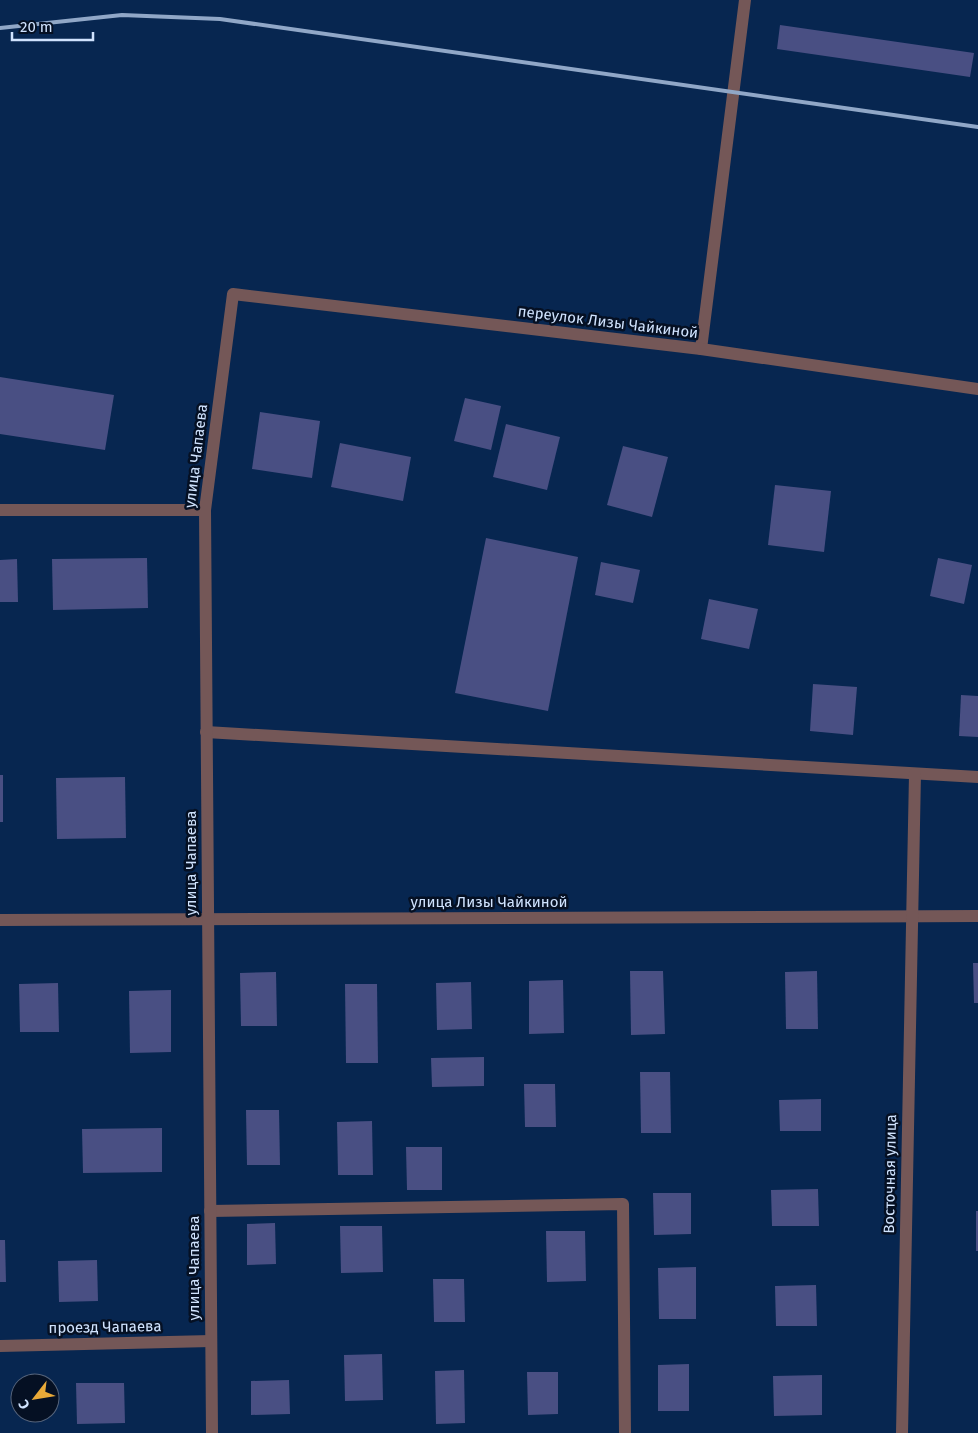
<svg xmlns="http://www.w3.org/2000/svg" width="978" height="1433" font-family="'Fira Sans',sans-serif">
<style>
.building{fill:#494f83}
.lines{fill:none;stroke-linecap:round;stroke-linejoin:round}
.minor{stroke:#745757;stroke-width:12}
.rail{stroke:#90a7c7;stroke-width:4}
.labels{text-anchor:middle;stroke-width:5;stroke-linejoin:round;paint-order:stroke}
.street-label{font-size:15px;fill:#d0e3fe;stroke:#051023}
</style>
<rect width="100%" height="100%" fill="#072650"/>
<g class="building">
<path d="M780 25 974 53 970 77 777 49Z"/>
<path d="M0 377 114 395 105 450 0 434Z"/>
<path d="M465 398 501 406 491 450 454 441Z"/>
<path d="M260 412 320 421 312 478 252 469Z"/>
<path d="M506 424 560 437 547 490 493 477Z"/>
<path d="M340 443 411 457 403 501 331 487Z"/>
<path d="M623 446 668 457 652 517 607 505Z"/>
<path d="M775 485 831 491 824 552 768 545Z"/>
<path d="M486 538 578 557 548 711 455 693Z"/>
<path d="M147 558 148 608 53 610 52 559Z"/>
<path d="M938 558 972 565 964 604 930 596Z"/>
<path d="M17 559 18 602H0V560Z"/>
<path d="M601 562 640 570 633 603 595 595Z"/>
<path d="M709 599 758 609 749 649 701 639Z"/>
<path d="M813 684 857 687 853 735 810 731Z"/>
<path d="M961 695 978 696V737L959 736Z"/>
<rect x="0" y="775" width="3" height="47"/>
<path d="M125 777 126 838 57 839 56 778Z"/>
<path d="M973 963H978V1003H974Z"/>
<path d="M630 971H663L665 1034 631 1035Z"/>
<path d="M817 971 818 1029H786L785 972Z"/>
<path d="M276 972 277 1026H241L240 973Z"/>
<path d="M563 980 564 1033 529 1034V981Z"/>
<path d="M471 982 472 1029 437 1030 436 983Z"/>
<path d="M58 983 59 1032H20L19 984Z"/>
<path d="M345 984H377L378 1063H346Z"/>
<path d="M171 990V1052L130 1053 129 991Z"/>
<path d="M484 1057V1086L432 1087 431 1058Z"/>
<path d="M640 1072H670L671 1133H641Z"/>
<path d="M524 1084H555L556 1127H525Z"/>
<path d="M821 1099V1131H780L779 1100Z"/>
<path d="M246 1110H279L280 1165H247Z"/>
<path d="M372 1121 373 1175H338L337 1122Z"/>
<path d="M162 1128V1172L83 1173 82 1129Z"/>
<path d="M406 1147H442V1190H407Z"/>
<path d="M818 1189 819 1226H772L771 1190Z"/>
<path d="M653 1193H691V1234L654 1235Z"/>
<rect x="976" y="1211" width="2" height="40"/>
<path d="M275 1223 276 1264 247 1265V1224Z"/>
<path d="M340 1226H382L383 1272 341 1273Z"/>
<path d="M546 1231H585L586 1281 547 1282Z"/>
<path d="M0 1240H5L6 1282H0Z"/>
<path d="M97 1260 98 1301 59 1302 58 1261Z"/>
<path d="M696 1267V1319H659L658 1268Z"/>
<path d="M433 1279H464L465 1322H434Z"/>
<path d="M816 1285 817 1326H776L775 1286Z"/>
<path d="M382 1354 383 1400 345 1401 344 1355Z"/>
<path d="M689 1364V1411H658V1365Z"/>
<path d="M464 1370 465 1423 436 1424 435 1371Z"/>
<path d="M527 1372H558V1414L528 1415Z"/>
<path d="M822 1375V1415L774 1416 773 1376Z"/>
<path d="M289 1380 290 1414 251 1415V1381Z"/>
<path d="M76 1383H124L125 1423 77 1424Z"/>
</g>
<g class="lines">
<g class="minor">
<path d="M701 349 745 0"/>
<path d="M0 510H205"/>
<path d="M206 732 978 777"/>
<path d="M0 920 978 916"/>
<path d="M210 1211 623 1204 625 1433"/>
<path d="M0 1346 211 1341"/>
<path d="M212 1433 205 510 233 294 701 349 978 389"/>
<path d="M902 1433 915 774"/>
</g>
<path class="rail" d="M0 28 122 15 220 19 978 127"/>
</g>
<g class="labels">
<g class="street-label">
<text transform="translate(608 322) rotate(7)" y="5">переулок Лизы Чайкиной</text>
<text transform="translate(196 456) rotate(-83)" y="5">улица Чапаева</text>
<text transform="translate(191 863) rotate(-90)" y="5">улица Чапаева</text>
<text x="489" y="907">улица Лизы Чайкиной</text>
<text transform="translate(890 1174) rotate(-89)" y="5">Восточная улица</text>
<text transform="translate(194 1268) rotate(-90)" y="5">улица Чапаева</text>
<text transform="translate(105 1327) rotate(-1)" y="5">проезд Чапаева</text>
</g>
</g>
<g transform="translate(35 1398) rotate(239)"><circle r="24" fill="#051023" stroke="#56647b"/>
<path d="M0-4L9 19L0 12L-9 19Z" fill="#eaaa38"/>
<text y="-8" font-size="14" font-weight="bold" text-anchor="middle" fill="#d0e3fe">С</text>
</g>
<path d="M12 32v8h81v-8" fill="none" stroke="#d0e3fe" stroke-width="2.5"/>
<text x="20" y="32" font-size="15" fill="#d0e3fe" stroke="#051023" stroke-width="4" paint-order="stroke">20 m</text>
</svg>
